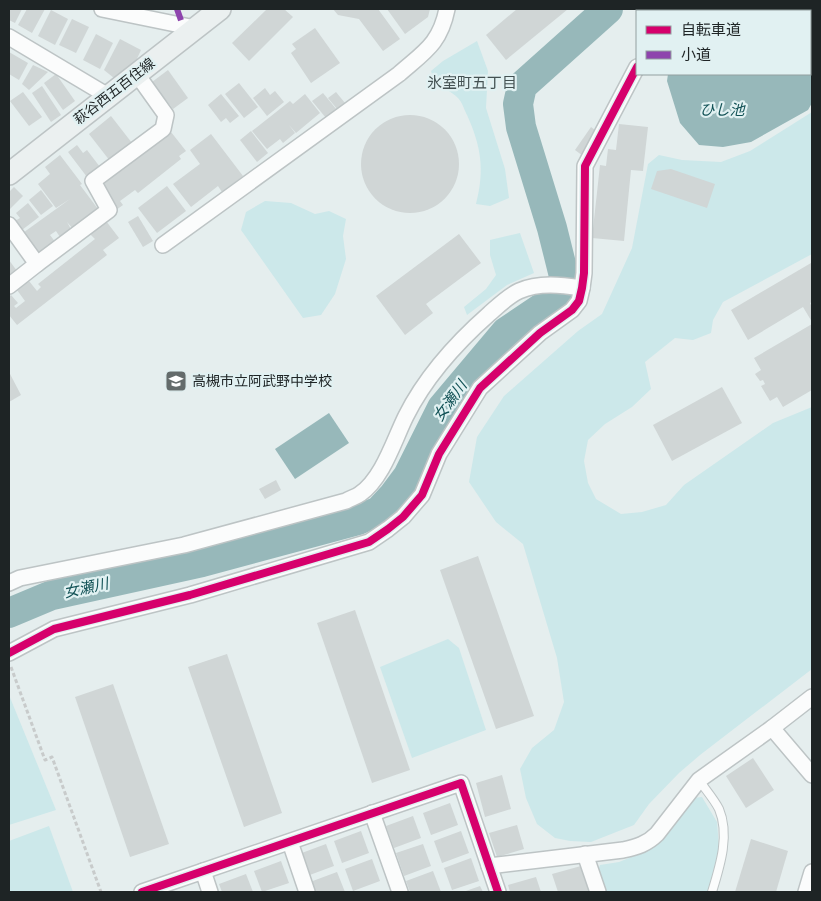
<svg xmlns="http://www.w3.org/2000/svg" width="821" height="901" font-family="Karla,'Noto Sans JP',sans-serif">
<style>
.green{fill:#cce8ea}
.water{fill:#97b8ba}
.lines{fill:none;stroke-linecap:round;stroke-linejoin:round}
.river{stroke:#97b8ba;stroke-width:30}
.building{fill:#d0d6d6}
.lane-casing{stroke:#bdc4c5;stroke-width:10}
.street-casing{stroke:#bdc4c5;stroke-width:18}
.secondary-casing{stroke:#bdc4c5;stroke-width:24}
.path{stroke:#c8cbcb;stroke-width:3;stroke-dasharray:4 2.5;stroke-linecap:butt}
.lane{stroke:#fbfcfc;stroke-width:8}
.street{stroke:#fbfcfc;stroke-width:15}
.secondary{stroke:#ebf0f0;stroke-width:21}
.quiet{stroke:#8e44ad;stroke-width:6;stroke-dasharray:12 6;stroke-linecap:butt}
.cycleway-casing{stroke:#e1f1f2;stroke-width:11}
.cycleway{stroke:#d6006c;stroke-width:8}
.labels{text-anchor:middle;stroke-width:4.5;stroke-linejoin:round;paint-order:stroke}
.street-label{font-size:14px;fill:#1e2425;stroke:#e1f1f2}
.poi-label{font-size:14px;fill:#1e2425;stroke:#e1f1f2;text-anchor:start}
.neighbourhood-label{font-size:15px;fill:#445152;stroke:#e1f1f2}
.water-label{font-size:15px;font-style:italic;fill:#115155;stroke:#e1f1f2}
</style>
<rect width="100%" height="100%" fill="#e5eeee"/>
<g class="green">
<path d="M477 41 488 71 486 108 505 169 509 198 490 206 476 204C485 170 481 146 467 115 464 109 462 102 458 98 451 91 443 88 435 84L431 71 443 61Z"/>
<path d="M812 112V254L723 302 713 320 711 333 693 340 675 338 645 362 651 389 632 407 605 424 588 440 584 461 588 483 596 499 621 514 642 512 666 505 684 485 773 423 812 407V669L700 755 679 773 649 804 634 825 591 842 570 841 555 838 537 824 526 798 520 769 532 748 554 730 564 702 557 658 523 544 496 522 469 482 477 437 504 396 578 331 602 314 632 248 648 164 659 155 682 160 721 162 750 151Z"/>
<path d="M265 201 291 203 315 214 329 211 346 219 343 236 346 259 335 294 321 315 303 318 241 230 246 212Z"/>
<path d="M520 233 534 273 507 285 467 315 464 307 486 289 496 275 490 255V240Z"/>
<path d="M448 639 459 648 486 730 412 758 380 667Z"/>
<path d="M9 695 56 810 9 825Z"/>
<path d="M702 797 717 822 719 848 708 892H604L597 873 600 865 619 862 651 849 693 798Z"/>
<path d="M49 826 73 892H9V841Z"/>
</g>
<g class="water">
<path d="M677 9H812V103L808 110 751 142 723 147 699 145 680 123 667 81 668 74H810V11H677Z"/>
<path d="M329 413 349 443 295 479 275 449Z"/>
</g>
<g class="lines">
<path class="river" d="M9 613 52 595 202 562 358 520 379 511 393 496 408 476 442 408 506 332 558 297 564 276 552 228 521 127 518 104 522 86 608 9"/>
</g>
<g class="building">
<path d="M9 9H22L15 23 9 20Z"/>
<path d="M27 9H45L32 33 18 25Z"/>
<path d="M267 9H284L293 17 249 61 232 43Z"/>
<path d="M333 9H378L400 39 383 51 359 19 338 15Z"/>
<path d="M387 9H430L428 17 405 34Z"/>
<path d="M517 9H568L506 60 486 35Z"/>
<path d="M51 10 68 19 55 45 38 36Z"/>
<path d="M72 19 89 27 76 53 59 45Z"/>
<path d="M315 28 340 63 311 83 291 53 296 49 292 44Z"/>
<path d="M96 34 113 43 100 69 83 60Z"/>
<path d="M120 39 141 50 135 63 114 78 104 70Z"/>
<path d="M9 52 28 63 19 80 9 74Z"/>
<path d="M33 65 48 72 29 90 22 84Z"/>
<path d="M168 70 188 98 173 109 152 82Z"/>
<path d="M56 74 75 101 63 110 44 83Z"/>
<path d="M239 83 258 107 244 118 225 94Z"/>
<path d="M42 86 61 115 51 122 32 93Z"/>
<path d="M265 88 270 95 275 91 284 102 267 116 253 98Z"/>
<path d="M23 92 42 117 29 126 10 101Z"/>
<path d="M336 92 345 103 337 109 328 98Z"/>
<path d="M323 93 337 110 326 118 312 101Z"/>
<path d="M221 94 239 116 230 123 226 118 221 122 208 105Z"/>
<path d="M305 94 320 113 296 133 289 125 295 133 283 143 280 139 267 149 252 131 290 101 293 104Z"/>
<circle cx="410" cy="164" r="49"/>
<path d="M111 116 132 143 110 161 89 134Z"/>
<path d="M619 124 648 127 643 171 631 170 624 241 592 238 600 165 606 166 608 149 616 150Z"/>
<path d="M591 127 599 133 583 156 575 150Z"/>
<path d="M251 131 268 153 257 162 240 140Z"/>
<path d="M171 132 186 151 179 156 181 159 138 193 135 190 120 201 123 205 116 210 99 187Z"/>
<path d="M211 134 243 176 222 192 218 186 191 207 173 184 200 164 190 150Z"/>
<path d="M77 145 83 153 87 150 100 167 87 177 68 152Z"/>
<path d="M60 155 82 184 80 185 98 209 73 229 67 222 71 229 60 237 56 231 50 235 56 243 37 258 20 235 70 199 56 208 38 184 50 174 45 167Z"/>
<path d="M671 169 715 184 707 208 651 189 657 171Z"/>
<path d="M167 186 186 211 157 233 138 208Z"/>
<path d="M14 187 23 196 9 210V192Z"/>
<path d="M41 190 53 206 41 215 29 200Z"/>
<path d="M28 203 39 217 22 230 15 221 20 218 16 213Z"/>
<path d="M138 216 153 241 143 247 128 222Z"/>
<path d="M106 221 119 238 103 250 107 255 17 325 9 315V297L11 295 18 303 14 306 16 308 25 301 17 290 29 281 37 291 41 287 38 284 95 239 90 234Z"/>
<path d="M459 234 481 263 426 304 433 313 405 335 376 296Z"/>
<path d="M9 260 17 271 9 277Z"/>
<path d="M811 263 812 266V302L810 303 812 307V322L803 307 748 340 731 310Z"/>
<path d="M812 324V390L783 407 777 397 770 401 761 386 765 384 763 380 760 381 755 374 761 370 754 358Z"/>
<path d="M9 372 21 395 9 402Z"/>
<path d="M722 387 742 423 672 461 653 425Z"/>
<path d="M276 480 281 490 265 499 259 489Z"/>
<path d="M478 556 534 716 496 729 440 570Z"/>
<path d="M355 610 410 770 372 783 317 623Z"/>
<path d="M227 654 282 813 244 827 188 667Z"/>
<path d="M113 684 169 844 130 857 75 697Z"/>
<path d="M753 758 774 790 746 808 726 776Z"/>
<path d="M502 775 511 809 485 817 476 783Z"/>
<path d="M450 803 458 825 431 835 423 813Z"/>
<path d="M413 816 421 838 394 848 386 826Z"/>
<path d="M517 825 524 849 497 857 489 833Z"/>
<path d="M361 831 369 853 342 863 334 841Z"/>
<path d="M461 831 469 853 442 863 434 841Z"/>
<path d="M751 839 788 851 776 892H735Z"/>
<path d="M326 844 334 866 307 876 299 854Z"/>
<path d="M423 844 431 866 404 876 396 853Z"/>
<path d="M471 858 479 881 452 890 444 868Z"/>
<path d="M372 859 380 881 353 891 345 869Z"/>
<path d="M281 861 289 883 262 892 254 871Z"/>
<path d="M581 866 589 892H558L552 874Z"/>
<path d="M433 871 441 892H410L406 881Z"/>
<path d="M337 872 345 892H314L310 882Z"/>
<path d="M246 874 253 892H222L219 884Z"/>
<path d="M536 877 541 892H510L508 885Z"/>
<path d="M480 886 483 892H463Z"/>
</g>
<g class="lines">
<g class="lane-casing">
<path id="lane" d="M699 780C705 789 714 799 719 809 730 835 720 866 712 892"/>
</g>
<g class="street-casing">
<g id="street">
<path d="M102 9 195 28"/>
<path d="M661 11 662 9"/>
<path d="M9 37 108 96"/>
<path d="M9 225 37 264 109 210 93 181 163 129 166 115 136 73"/>
<path d="M163 245 399 74C424 52 440 44 447 9"/>
<path d="M9 286 37 264"/>
<path d="M9 583 20 578 184 545 346 501C351 498 356 497 360 494 383 478 394 440 406 416 426 376 455 344 489 314 498 306 508 296 519 291 539 282 562 285 582 288"/>
<path d="M9 653 54 629 190 595 369 542 388 529 403 517 422 495 439 454 480 388 540 333 572 310 579 301 582 288 584 273 585 166 637 67"/>
<path d="M772 728 812 775"/>
<path d="M372 813 400 892"/>
<path d="M290 842 307 892"/>
<path d="M585 854 598 892"/>
<path d="M489 866 623 850C637 847 647 844 657 834L699 780 772 728 812 697"/>
<path d="M203 871 210 892"/>
<path d="M142 892 461 783 498 892"/>
<path d="M806 892 812 872"/>
</g>
</g>
<g class="secondary-casing">
<path id="secondary" d="M9 174 220 9"/>
</g>
<path class="path" d="M11 667 45 760 52 757 101 892"/>
<use href="#lane" class="lane"/>
<use href="#street" class="street"/>
<use href="#secondary" class="secondary"/>
<path class="quiet" d="M177 9 183 26"/>
<g class="cycleway-casing">
<g id="cycleway">
<path d="M9 653 54 629 190 595 369 542 388 529 403 517 422 495 439 454 480 388 540 333 572 310 579 301 582 288 584 273 585 166 637 67"/>
<path d="M142 892 461 783 498 892"/>
</g>
</g>
<use href="#cycleway" class="cycleway"/>
</g>
<defs>
<g id="school-square" transform="scale(1.125)"><rect x="-9" y="-9" width="18" height="18" rx="4" fill="#646b6b" stroke="#e1f1f2"/><path d="M0-5L7-2L0 1L-7-2ZM-4 1L0 2.5L4 1V4Q0 6-4 4Z" fill="#fff"/></g>
</defs>
<g fill-rule="evenodd">
<use href="#school-square" x="176" y="381"/>
</g>
<g class="labels">
<g class="street-label">
<text transform="translate(114 91) rotate(-38)" y="5">萩谷西五百住線</text>
</g>
<g class="poi-label">
<text x="192" y="386">高槻市立阿武野中学校</text>
</g>
<g class="neighbourhood-label">
<text x="472" y="88">氷室町五丁目</text>
</g>
<g class="water-label">
<text x="722" y="115">ひし池</text>
<text transform="translate(450 401) rotate(-54)" y="5">女瀬川</text>
<text transform="translate(86 588) rotate(-12)" y="5">女瀬川</text>
</g>
</g>
<rect width="821" height="901" fill="none" stroke="#1e2425" stroke-width="20"/>
<rect x="636" y="10" width="175" height="65" fill="#e1f1f2" stroke="#939fa0"/>
<rect x="646" y="26" width="25" height="8" fill="#d6006c" stroke="#939fa0"/>
<text x="681" y="35" font-size="15" fill="#1e2425">自転車道</text>
<rect x="646" y="51" width="25" height="8" fill="#8e44ad" stroke="#939fa0"/>
<text x="681" y="60" font-size="15" fill="#1e2425">小道</text>
</svg>
